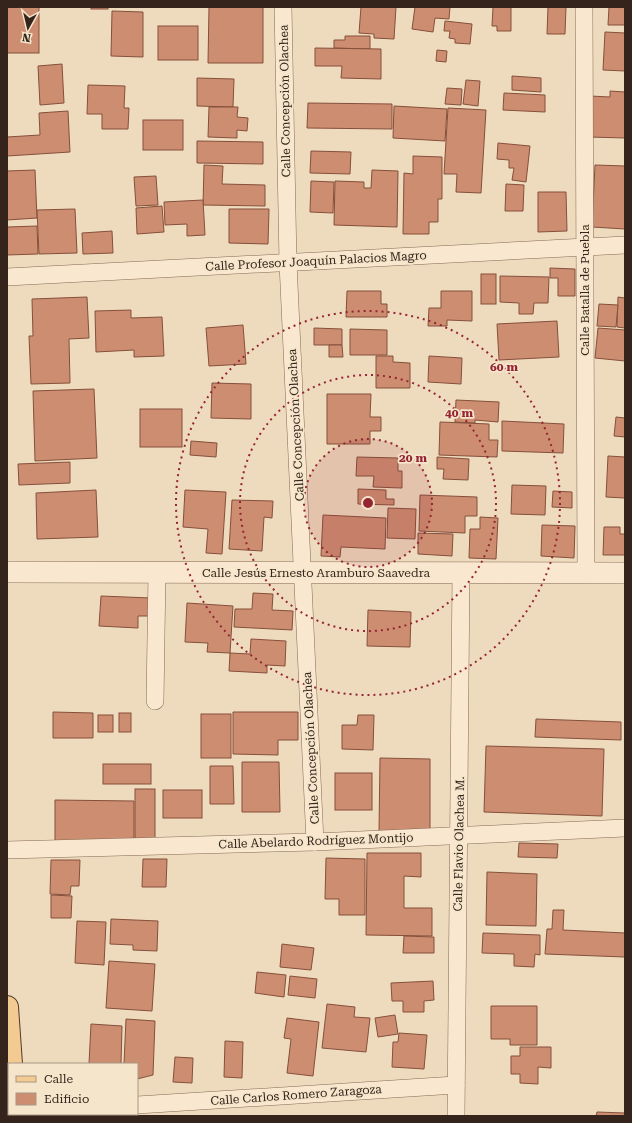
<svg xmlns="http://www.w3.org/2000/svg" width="632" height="1123" font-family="'Roboto Serif',serif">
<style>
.building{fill:#cd8d71;stroke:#85503b}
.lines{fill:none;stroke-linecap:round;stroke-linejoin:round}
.minor-casing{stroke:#856a55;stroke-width:18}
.tertiary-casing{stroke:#856a55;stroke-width:22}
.primary-casing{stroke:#53392a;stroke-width:24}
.minor{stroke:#f9e8cf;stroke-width:17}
.tertiary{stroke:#f9e8cf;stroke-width:21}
.primary{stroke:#f3ca92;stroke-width:22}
.ring{fill:none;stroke:#952532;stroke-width:2;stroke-dasharray:2 4}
.labels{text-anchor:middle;stroke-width:3.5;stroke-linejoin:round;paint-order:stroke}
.street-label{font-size:12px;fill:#34241b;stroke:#f5e5cb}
.centre{fill:#952532;stroke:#f5e5cb;stroke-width:2}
.ring-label{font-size:12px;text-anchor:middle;font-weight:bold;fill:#952532;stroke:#f5e5cb;stroke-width:3.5;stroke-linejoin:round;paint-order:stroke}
</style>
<rect width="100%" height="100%" fill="#eedabc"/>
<g class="building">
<rect x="7" y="7" width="32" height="46"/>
<rect x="91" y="7" width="17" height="2"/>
<path d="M209 7H263V63H208Z"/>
<path d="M361 7H396L394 39 374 38V34L359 33Z"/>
<path d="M415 7H450L449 19 435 18 433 32 412 29Z"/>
<path d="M493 7H511V31H497V26H492Z"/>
<path d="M548 7H566L565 34H547Z"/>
<path d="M609 7H625V25H608Z"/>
<path d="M112 11 143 12V57L111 56Z"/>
<path d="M445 21 472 24 470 44 455 43V39L449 38 450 31H444Z"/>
<rect x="158" y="26" width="40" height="34"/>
<path d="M605 32 625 33V71L603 70Z"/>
<path d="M345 36H370V49L334 48V40H345Z"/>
<path d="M315 48 381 49V79L341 78 342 66H315Z"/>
<path d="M437 50 447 51 446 62 436 61Z"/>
<path d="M62 64 64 103 40 105 38 66Z"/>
<path d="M512 76 541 78V92L512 90Z"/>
<path d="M197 78 234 79 233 107 197 106Z"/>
<path d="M466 80 480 81 478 106 463 104Z"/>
<path d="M88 85 125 86 124 108H129L128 129H102V114H87Z"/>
<path d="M447 88 462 89 461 105 445 104Z"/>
<path d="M610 91 625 92V138L589 137 590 96 610 97Z"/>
<path d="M504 93 545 95V112L503 110Z"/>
<path d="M308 103 392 104V129L307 128Z"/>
<path d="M394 106 447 109 445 141 393 138Z"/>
<path d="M209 107H238L237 117 248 118 247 131 237 130V138L208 137Z"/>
<path d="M448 108 486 110 481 193 456 192 457 174H444Z"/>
<path d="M68 111 70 152 7 156V137L40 135 39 113Z"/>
<rect x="143" y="120" width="40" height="30"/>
<path d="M197 141 263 142V164L197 163Z"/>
<path d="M498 143 530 146 526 182 512 180 514 168H509V160L497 159Z"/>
<path d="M311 151 351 152 350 174 310 173Z"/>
<path d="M413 156 442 157V199H438V222H429V234H403L404 173 413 174Z"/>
<path d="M204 165 223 166 222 184 265 185V206L203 205Z"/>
<path d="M595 165 625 166V229L592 227Z"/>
<path d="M35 170 37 218 7 220V171Z"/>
<path d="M372 170 398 171 397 227 334 225 335 181 364 182V188H371Z"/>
<path d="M156 176 158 205 136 206 134 177Z"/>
<path d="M311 181 334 182 333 213 310 212Z"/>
<path d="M506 184 524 185 523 211H505Z"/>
<path d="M538 192H566L567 231 538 232Z"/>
<path d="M203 200 205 235 187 236V224L165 225 164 202Z"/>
<path d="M162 206 164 232 137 234 136 208Z"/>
<path d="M75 209 77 253 39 254 37 210Z"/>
<path d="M229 209H269L268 244 229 243Z"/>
<path d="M37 226 38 254 7 255V227Z"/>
<path d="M112 231 113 253 83 254 82 233Z"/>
<path d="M550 268 575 269V296H558V278H550Z"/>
<rect x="481" y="274" width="15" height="30"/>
<path d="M500 276 549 277 548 303H534L533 314H519V303L500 302Z"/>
<path d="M347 291H381V304H387V317H346Z"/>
<path d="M441 291H472V321L447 320V326H428L429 308H441Z"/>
<path d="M87 297 89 338 69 339 70 383 31 384 29 336H33L32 299Z"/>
<path d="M618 297 625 298V328L617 327Z"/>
<path d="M599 304 618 305 616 327 597 326Z"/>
<path d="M131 310V318L162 317 164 356 134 357V350L96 352 95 311Z"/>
<path d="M557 321 559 357 499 360 497 324Z"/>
<path d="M243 325 246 364 209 366 206 328Z"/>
<path d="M314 328 342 329V345H314Z"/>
<path d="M598 328 625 330V361L595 358Z"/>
<path d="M350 329 387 330V355H350Z"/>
<path d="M329 345H342L343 357H329Z"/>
<path d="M376 356H393V362L410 363V388H376Z"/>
<path d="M429 356 462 358 461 384 428 382Z"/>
<path d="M212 383 251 384V419L211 418Z"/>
<path d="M94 389 97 458 35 461 33 391Z"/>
<path d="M327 394H371L370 417H381V431H370V444H327Z"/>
<path d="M456 400 499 402 498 422 475 420V423L455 422Z"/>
<rect x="140" y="409" width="42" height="38"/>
<path d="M616 417 625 418V437L614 436Z"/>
<path d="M502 421 564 424 563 453 502 451Z"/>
<path d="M440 422 489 424V440H498L497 457 439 455Z"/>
<path d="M191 441 217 443 216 457 190 455Z"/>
<path d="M608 456 625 457V498L606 497Z"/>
<path d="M357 457 398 458V471H402V488L373 487 374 476H356Z"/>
<path d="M437 457 469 459 468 480 443 479 444 469H437Z"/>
<path d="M70 462V483L19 485 18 464Z"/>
<path d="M512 485 546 486 545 515 511 514Z"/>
<path d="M358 489 386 490V499H394V505L358 504Z"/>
<path d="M96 490 98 537 37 539 36 493Z"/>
<path d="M185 490 226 492 222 554 206 553 208 529 183 527Z"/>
<path d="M553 491 572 492V508L552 507Z"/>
<path d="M420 495 477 497V516H465V533L419 531Z"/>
<path d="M232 500 273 501 272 518 264 517 262 551 229 549Z"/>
<path d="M388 508 416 509 415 539 387 538Z"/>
<path d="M323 515 386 518 385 549 341 547 340 557 321 556Z"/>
<path d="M480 517 498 518 496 559 469 558 470 529H480Z"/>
<path d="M542 525 575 526 574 558 541 556Z"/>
<path d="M604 527H620V534H625V555H603Z"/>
<path d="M418 533 453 534 452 556 418 554Z"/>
<path d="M253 593 273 594 272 610 293 611 292 630 234 627 235 609H252Z"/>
<path d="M101 596 151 598 150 616H138V628L99 626Z"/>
<path d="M187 603 233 606 230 653 207 652 208 643 185 642Z"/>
<path d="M368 610 411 612 410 647 367 646Z"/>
<path d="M251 639 286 641 285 666 267 665V673L229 671 230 653 250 654Z"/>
<path d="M53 712 93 713V738H53Z"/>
<path d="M233 712H298V740H278V755L233 754Z"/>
<rect x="119" y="713" width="12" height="19"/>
<rect x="201" y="714" width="30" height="44"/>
<rect x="98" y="715" width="15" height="17"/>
<path d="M358 715H374L373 750 342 749V725H357Z"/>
<path d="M536 719 621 722V740L535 737Z"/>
<path d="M486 746 604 749 602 816 484 812Z"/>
<path d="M380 758 430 759V832H379Z"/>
<path d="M242 762H279L280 812H242Z"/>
<rect x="103" y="764" width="48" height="20"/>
<path d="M210 766H233L234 804H210Z"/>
<rect x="335" y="773" width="37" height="37"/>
<rect x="135" y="789" width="20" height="51"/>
<rect x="163" y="790" width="39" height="28"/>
<path d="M55 800 134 801V842H55Z"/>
<path d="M519 843 558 844 557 858 518 857Z"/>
<path d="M367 853H421V877L404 876V908H432V936L366 935Z"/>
<path d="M326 858 365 859V915H339V899H325Z"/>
<path d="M143 859H167L166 887H142Z"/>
<path d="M51 860H80L79 886H71L70 895 50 894Z"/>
<path d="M487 872 537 874 536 926 486 925Z"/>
<path d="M51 895 72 896 71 918H51Z"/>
<path d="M553 910H564L563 930 625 933V957L545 954 547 929H552Z"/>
<path d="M111 919 158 921 157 951 133 950V945L110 944Z"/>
<path d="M77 921 106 922 104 965 75 963Z"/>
<path d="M483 933 540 935V955L535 954 534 967 514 966V954L482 953Z"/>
<path d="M404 936 434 937V953H403Z"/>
<path d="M282 944 314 948 311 970 280 967Z"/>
<path d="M109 961 155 964 152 1011 106 1008Z"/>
<path d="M257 972 286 975 284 997 255 993Z"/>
<path d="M290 976 317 979 315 998 288 995Z"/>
<path d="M433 981 434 1000 424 1001V1012H403V1001H392L391 983Z"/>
<path d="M327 1004 355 1007 354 1017 370 1018 366 1052 322 1048Z"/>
<path d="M491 1006H537V1045H510V1039H491Z"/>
<path d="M395 1015 398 1034 378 1037 375 1018Z"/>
<path d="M287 1018 319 1022 313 1076 287 1073 291 1039 284 1038Z"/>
<path d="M126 1019 155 1021 153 1075 137 1079V1064H124Z"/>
<path d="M91 1024 122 1026 121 1064H89Z"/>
<path d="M399 1033 427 1035 424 1069 392 1067 393 1042H398Z"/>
<path d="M225 1041 243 1042 242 1078 224 1077Z"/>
<path d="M520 1047H551V1068L538 1067V1084L520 1083V1074H511V1056H520Z"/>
<path d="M175 1057 193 1058 192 1083 173 1082Z"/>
<path d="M597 1112 625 1113V1116H596Z"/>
</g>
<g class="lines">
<g class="minor-casing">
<g id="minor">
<path d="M283 7 288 263 315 842"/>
<path d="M584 7 586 573"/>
<path d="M7 277 625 245"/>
<path d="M155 701 157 572"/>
<path d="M7 850 315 842 625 828"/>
<path d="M137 1105 456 1085"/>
<path d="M62 1116 64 1114"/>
<path d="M456 1116 461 573"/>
</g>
</g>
<g class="tertiary-casing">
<path id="tertiary" d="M7 572 625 573"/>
</g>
<g class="primary-casing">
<g id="primary">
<path d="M7 1007 11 1064"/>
<path d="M14 1114V1116"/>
</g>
</g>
<use href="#minor" class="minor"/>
<use href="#tertiary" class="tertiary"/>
<use href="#primary" class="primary"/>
</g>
<circle cx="368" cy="503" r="64" fill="#952532" fill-opacity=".12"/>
<g class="ring">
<circle cx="368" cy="503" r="64"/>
<circle cx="368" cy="503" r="128"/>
<circle cx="368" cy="503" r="192"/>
</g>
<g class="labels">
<g class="street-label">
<text transform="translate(285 101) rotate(-91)" y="4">Calle Concepción Olachea</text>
<text transform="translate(316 261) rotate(-3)" y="4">Calle Profesor Joaquín Palacios Magro</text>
<text transform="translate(585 290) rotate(-90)" y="4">Calle Batalla de Puebla</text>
<text transform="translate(296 425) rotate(-93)" y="4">Calle Concepción Olachea</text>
<text x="316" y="577">Calle Jesús Ernesto Aramburo Saavedra</text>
<text transform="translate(311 748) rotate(-93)" y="4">Calle Concepción Olachea</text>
<text transform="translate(316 841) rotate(-2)" y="4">Calle Abelardo Rodríguez Montijo</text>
<text transform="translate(459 844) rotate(-89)" y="4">Calle Flavio Olachea M.</text>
<text transform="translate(296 1095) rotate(-4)" y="4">Calle Carlos Romero Zaragoza</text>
</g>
</g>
<circle cx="368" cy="503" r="6" class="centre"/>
<g class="ring-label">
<text x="504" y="371">60 m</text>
<text x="459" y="417">40 m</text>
<text x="413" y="462">20 m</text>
</g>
<rect width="632" height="1123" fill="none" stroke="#34241b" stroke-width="16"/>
<rect x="8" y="1063" width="130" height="52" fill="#f5e5cb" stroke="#a89885"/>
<rect x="16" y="1076" width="20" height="6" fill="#f3ca92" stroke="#a89885"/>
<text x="44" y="1083" font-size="12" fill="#34241b">Calle</text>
<rect x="16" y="1093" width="20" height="12" fill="#cd8d71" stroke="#a89885"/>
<text x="44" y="1103" font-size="12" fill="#34241b">Edificio</text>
<g transform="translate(28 28) rotate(188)" stroke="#f5e5cb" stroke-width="3" paint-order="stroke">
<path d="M0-3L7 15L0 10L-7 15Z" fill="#34241b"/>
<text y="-6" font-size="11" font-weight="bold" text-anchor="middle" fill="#34241b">N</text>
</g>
</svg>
